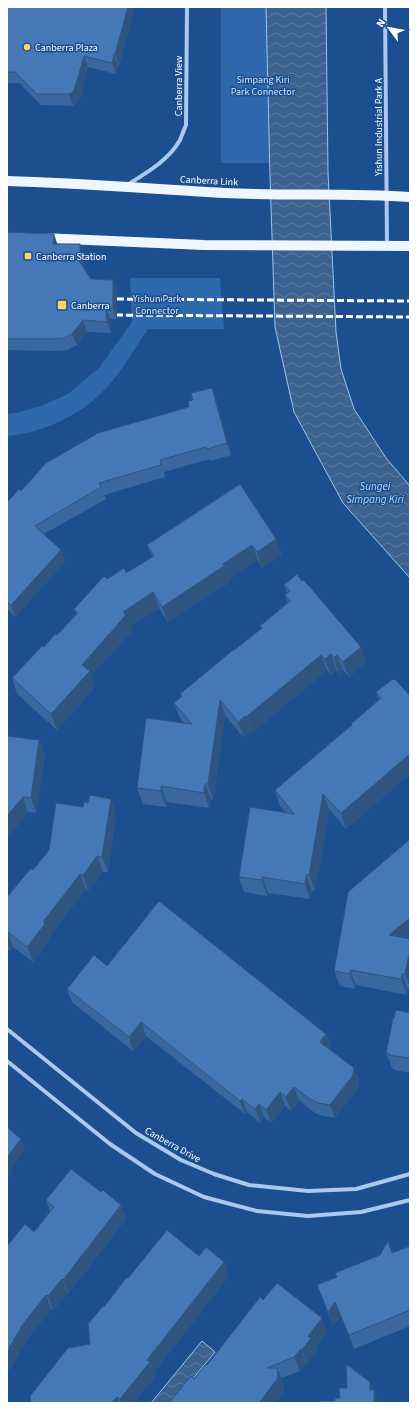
<svg xmlns="http://www.w3.org/2000/svg" width="417" height="1410" font-family="'Source Sans 3',sans-serif">
<style>
.green{fill:#2e69ad}
.water{fill:url(#water-waves);stroke:#9cc4f0}
.lines{fill:none;stroke-linecap:round;stroke-linejoin:round}
.street{stroke:#a9c9ee;stroke-width:4}
.primary{stroke:#f0f6ff;stroke-width:10}
.rail{stroke:#fff;stroke-width:3;stroke-dasharray:7 3;stroke-linecap:butt}
.wall{fill:#3a679d}
.shaded-wall{fill:#305480}
.building{fill:#4478b7;stroke:#305480}
.poi-dot{fill:#ffd166;stroke:#1b4f8f;stroke-width:1.5}
.labels{text-anchor:middle;stroke-width:3;stroke-linejoin:round;paint-order:stroke}
.poi-label{font-size:10px;fill:#fff;stroke:#1b4f8f;text-anchor:start}
.park-label{font-size:10px;fill:#cfe3fa;stroke:#1b4f8f}
.street-label{font-size:10px;fill:#fff;stroke:#1b4f8f}
.water-label{font-size:11px;font-style:italic;fill:#b5d3f5;stroke:#1b4f8f}
</style>
<defs>
<pattern id="water-waves" width="16" height="10" patternUnits="userSpaceOnUse"><rect width="16" height="10" fill="#3c6290"/><path d="M0 5q4-4 8 0t8 0" fill="none" stroke="#597aa1"/></pattern>
</defs>
<rect width="100%" height="100%" fill="#1b4f8f"/>
<g class="green">
<path d="M221 7H305L304 163H221Z"/>
<path d="M130 278H220L224 329H148C132 352 118 379 96 398 74 418 37 434 7 436V414L16 413 41 406 68 394 99 368 132 322Z"/>
</g>
<g class="water">
<path d="M266 7H326L328 172 336 332 341 369 354 409 386 458 410 486V578L343 503 294 412 275 327 270 176Z"/>
<path d="M202 1341 215 1352 173 1403H151Z"/>
</g>
<g class="lines">
<g class="street">
<path d="M385 7 387 245"/>
<path d="M127 185C146 173 169 160 180 140 182 135 184 130 186 125L187 7"/>
<path d="M7 1029 136 1133 181 1160 214 1174 249 1185 308 1191 356 1189 410 1174"/>
<path d="M7 1061 110 1144 155 1174 204 1197 257 1211 308 1216 361 1212 410 1200"/>
</g>
<g class="primary">
<path d="M7 181C80 183 152 189 225 193 287 196 348 193 410 197"/>
<path d="M42 238 204 245 410 246"/>
</g>
<g class="rail">
<path d="M107 299 410 301"/>
<path d="M106 315 410 317"/>
</g>
</g>
<g class="wall">
<path d="M7 7H135L119 65 118 66 116 74 88 67 80 98 77 103 73 106 41 105 19 83H7Z"/>
<path d="M7 232 57 244H80L84 256V269L91 279 113 280 117 291V319H110L111 333 87 332 77 345 68 350 56 351 7 350Z"/>
<path d="M212 388 216 399 231 455 211 461 210 459 164 472 165 477 104 495 106 499 44 534 61 550 65 562 15 617 7 609V500L8 501 21 491 189 407 193 400Z"/>
<path d="M240 484 282 554 262 568 258 560 229 579 230 582 168 622 159 608 130 627 132 631 91 676 95 687 57 730 17 694 12 678 44 647 57 635 76 614 74 609 107 579 126 573 152 557 147 545Z"/>
<path d="M284 585 366 662 349 677 343 670 339 674 336 670 331 675 327 670 252 733 251 731 243 737 225 715 213 800 211 799 209 808 167 802 166 807 143 804 137 788 184 723 180 718 174 703 181 697 180 694 261 629 260 626 288 603 285 595 287 593Z"/>
<path d="M376 692 410 696V774L346 829 329 809 315 891 312 890 310 899 268 893 267 896 244 892 239 877 286 813 280 806 275 790 351 725V724L379 700Z"/>
<path d="M39 740 45 756 36 813 28 812 7 838Z"/>
<path d="M116 814 108 872H103L88 891 86 889 49 937 50 939 33 962 13 947 10 951 7 949V897Z"/>
<path d="M408 939H410V990L408 989 407 995 356 985 355 989 340 986 334 971Z"/>
<path d="M67 989 326 1034 331 1047 329 1049 354 1068 359 1082 358 1088 335 1118 322 1116 315 1113 299 1100 291 1111 285 1106 271 1123 264 1117 260 1123 247 1112 245 1114 146 1036 133 1051 72 1002Z"/>
<path d="M410 1013V1073L394 1070V1069L392 1068 386 1053 394 1018Z"/>
<path d="M101 1192 121 1205 126 1219 68 1294 67 1293 53 1311 51 1309 26 1341V1343L18 1353 19 1355 14 1361 15 1362 7 1372V1246L34 1232 50 1211 46 1200Z"/>
<path d="M410 1246V1326L354 1349 341 1316 333 1326 317 1285Z"/>
<path d="M199 1256 229 1276 154 1372 155 1377 133 1403H31L90 1344 104 1307 129 1277Z"/>
<path d="M263 1300 327 1332 315 1348 317 1352 307 1364 306 1363 300 1371 281 1378 283 1382 284 1392 275 1403H169L207 1365Z"/>
</g>
<g class="shaded-wall">
<path d="M128 7H135L119 65 115 54Z"/>
<path d="M114 54 118 66 116 74 112 63Z"/>
<path d="M84 56 88 67 80 98 77 103 73 106 69 94Z"/>
<path d="M54 234 58 246 53 244Z"/>
<path d="M80 244 84 256 85 274 80 262Z"/>
<path d="M113 280 117 291V319L113 308Z"/>
<path d="M106 308 110 319 111 333 107 322Z"/>
<path d="M83 320 87 332 77 345 72 334Z"/>
<path d="M212 388 216 399 231 455 227 443Z"/>
<path d="M276 539 282 554 262 568 257 552Z"/>
<path d="M252 545 258 560 229 579 230 582 168 622 162 607 223 564Z"/>
<path d="M61 550 65 562 15 617 11 605Z"/>
<path d="M153 592 159 608 130 627 132 631 91 676 95 687 57 730 51 714 82 665 123 612Z"/>
<path d="M361 647 366 662 349 677 343 662Z"/>
<path d="M331 654 336 670 331 675 325 659Z"/>
<path d="M321 655 327 670 252 733 246 717Z"/>
<path d="M337 655 343 670 339 674 334 658Z"/>
<path d="M220 700 225 715 213 800 208 784Z"/>
<path d="M245 716 251 731 243 737 238 722Z"/>
<path d="M39 740 45 756 36 813 31 798Z"/>
<path d="M410 754V774L346 829 341 813Z"/>
<path d="M205 784 211 799 209 808 204 793Z"/>
<path d="M161 786 167 802 166 807 161 791Z"/>
<path d="M323 794 329 809 315 891 309 875Z"/>
<path d="M23 797 28 812 7 838V816Z"/>
<path d="M111 799 116 814 108 872 102 857Z"/>
<path d="M97 856 103 872 88 891 83 875Z"/>
<path d="M80 874 86 889 49 937 50 939 33 962 27 947 43 922Z"/>
<path d="M306 875 312 890 310 899 305 884Z"/>
<path d="M262 877 268 893 267 896 262 880Z"/>
<path d="M410 918V938L394 951 389 935Z"/>
<path d="M8 932 13 947 10 951 7 942V933Z"/>
<path d="M410 949V987L405 974Z"/>
<path d="M350 970 356 985 355 989 350 974Z"/>
<path d="M402 974 408 989 407 995 401 979Z"/>
<path d="M141 1022 146 1036 133 1051 129 1037Z"/>
<path d="M326 1034 331 1047 325 1055 320 1042Z"/>
<path d="M410 1052V1062L409 1058Z"/>
<path d="M354 1068 359 1082 358 1088 335 1118 330 1105Z"/>
<path d="M294 1087 299 1100 291 1111 286 1097Z"/>
<path d="M280 1092 285 1106 271 1123 266 1110Z"/>
<path d="M242 1099 247 1112 245 1114 240 1101Z"/>
<path d="M259 1104 264 1117 260 1123 255 1109Z"/>
<path d="M21 1139 25 1150 11 1169 13 1173 7 1180V1157Z"/>
<path d="M121 1205 126 1219 68 1294 63 1280Z"/>
<path d="M224 1262 229 1276 154 1372 155 1377 133 1403H121L120 1399 147 1360Z"/>
<path d="M62 1279 67 1293 53 1311 48 1296Z"/>
<path d="M46 1295 51 1309 26 1341V1343L18 1353 19 1355 14 1361 15 1362 7 1372V1352L9 1347 20 1328Z"/>
<path d="M335 1302 341 1316 333 1326 328 1312Z"/>
<path d="M322 1318 327 1332 315 1348 317 1352 307 1364 302 1350 308 1336Z"/>
<path d="M301 1349 306 1363 300 1371 294 1357Z"/>
<path d="M277 1368 283 1382 284 1392 275 1403H259Z"/>
<path d="M370 1382 374 1392V1389L379 1403H374L370 1390Z"/>
<path d="M117 1397 119 1403H112Z"/>
</g>
<g class="building">
<path d="M7 7H128L115 54H114L112 63 84 56 75 87 73 92 69 94H37L15 72H7Z"/>
<path d="M7 232 54 234 53 244H80V262L91 279 113 280V308H106L107 322 83 320 72 334 64 338 52 339H7Z"/>
<path d="M212 388 227 443 207 449 206 447 160 460 161 465 99 483 101 487 35 526 61 550 11 605 7 602V500L8 501 19 489 21 491 46 463 98 433 189 407 188 401 193 400 191 393Z"/>
<path d="M240 484 276 539 257 552 252 545 223 564 224 566 162 607 153 592 123 612 126 615 82 665 90 671 51 714 12 678 42 646 44 647 55 634 57 635 78 613 74 609 104 576 107 579 124 568 126 573 154 556 147 545Z"/>
<path d="M297 574 302 581 304 580 361 647 343 662 337 655 334 658 331 654 325 659 321 655 246 717 245 716 238 722 220 700 208 784H205L204 793 161 786V791L137 788 146 718 192 724 174 703 182 696 180 694 233 650V651L262 628 260 626 290 601 285 595 290 591 284 585Z"/>
<path d="M393 679 394 680 395 679 410 696V754L341 813 323 794 309 875H306L305 884 262 877V880L239 877 250 807 294 814 275 790 352 725 351 724 381 698 376 692Z"/>
<path d="M7 736 39 740 31 798 23 797 7 816Z"/>
<path d="M90 795 111 799 102 857 97 856 83 875 80 874 43 922 45 924 27 947 8 932 7 933V897L31 868 33 870 49 850 56 803 83 807 84 802 88 803Z"/>
<path d="M410 839V918L389 935 410 939V949L405 974H402L401 979 350 970V974L334 971 348 892Z"/>
<path d="M159 901 326 1034 320 1042 354 1068 353 1075 330 1105 318 1103 310 1099 294 1087 286 1097 280 1092 266 1110 259 1104 255 1109 242 1099 240 1101 141 1022 129 1037 67 989 94 955 107 966Z"/>
<path d="M396 1010 410 1013V1052L409 1058 388 1055 389 1053H386L393 1018H394Z"/>
<path d="M7 1127 21 1139 7 1157Z"/>
<path d="M71 1169 101 1192 103 1190 121 1205 63 1280 62 1279 48 1296 46 1295 20 1328 21 1329 13 1340 14 1341 9 1347 10 1348 7 1352V1246L25 1224 34 1232 54 1207 46 1200Z"/>
<path d="M167 1230 199 1256 206 1247 224 1262 147 1360 150 1362 120 1399 117 1397 112 1403H31L30 1396 68 1348 90 1344 88 1324 103 1306 104 1307 126 1278 129 1277Z"/>
<path d="M388 1241 392 1253 410 1246V1310L349 1335 335 1302 328 1312 317 1285 337 1277 335 1273 380 1255Z"/>
<path d="M277 1283 322 1318 308 1336 311 1338 302 1350 301 1349 294 1357 267 1368H277L278 1378 259 1403H169L191 1376 194 1379 206 1364 207 1365 260 1297 263 1300Z"/>
<path d="M346 1364 370 1382V1390L374 1389V1403H320V1401H335V1398H340L339 1388H347Z"/>
</g>
<g class="poi-dot">
<circle cx="27" cy="47" r="4"/>
<rect x="24" y="252" width="8" height="8" rx="2"/>
<rect x="57" y="300" width="10" height="10" rx="2"/>
</g>
<g class="labels">
<g class="poi-label">
<text x="35" y="51">Canberra Plaza</text>
<text x="36" y="260">Canberra Station</text>
<text x="71" y="309">Canberra</text>
</g>
<g class="park-label">
<text x="263" y="83">Simpang Kiri<tspan x="263" dy="12">Park Connector</tspan></text>
<text x="157" y="302">Yishun Park<tspan x="157" dy="12">Connector</tspan></text>
</g>
<g class="street-label">
<text transform="translate(178 86) rotate(-90)" y="4">Canberra View</text>
<text transform="translate(378 127) rotate(-90)" y="4">Yishun Industrial Park A</text>
<text transform="translate(209 180) rotate(3)" y="4">Canberra Link</text>
<text transform="translate(173 1144) rotate(29)" y="4">Canberra Drive</text>
</g>
<g class="water-label">
<text x="375" y="490">Sungei<tspan x="375" dy="13">Simpang Kiri</tspan></text>
</g>
</g>
<rect width="417" height="1410" fill="none" stroke="#ffffff" stroke-width="16"/>
<g transform="translate(389 28) rotate(302)" stroke="#1b4f8f" stroke-width="3" paint-order="stroke">
<path d="M0-3L7 15L0 10L-7 15Z" fill="#ffffff"/>
<text y="-6" font-size="11" font-weight="bold" text-anchor="middle" fill="#ffffff">N</text>
</g>
</svg>
